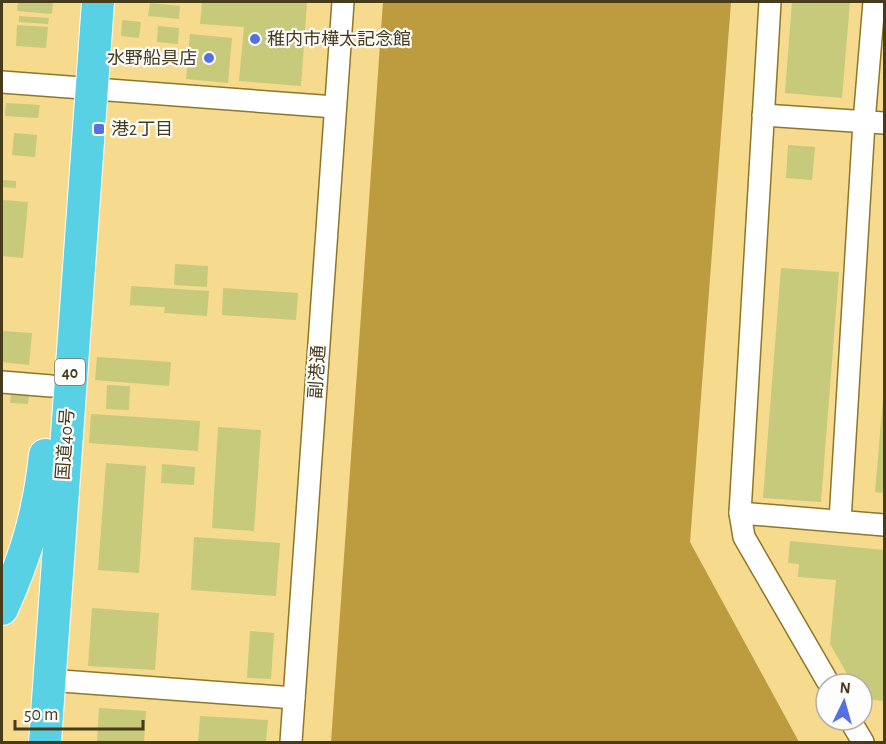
<svg xmlns="http://www.w3.org/2000/svg" width="886" height="744" font-family="'Alegreya Sans','Noto Sans JP',sans-serif">
<style>
.water{fill:#bc9c3e}
.building{fill:#c7c97b}
.lines{fill:none;stroke-linecap:round;stroke-linejoin:round}
.minor-casing{stroke:#907628;stroke-width:24}
.highway-casing{stroke:#fff;stroke-width:34}
.minor{stroke:#fff;stroke-width:21}
.highway{stroke:#58d1e5;stroke-width:32}
.poi-dot{fill:#5370e5;stroke:#fdfdfd;stroke-width:2}
.labels{text-anchor:middle;stroke-width:4.5;stroke-linejoin:round;paint-order:stroke}
.shield{fill:#fdfdfd;stroke:#7d755f;stroke-width:1.5}
.shield-label{font-size:16px;font-weight:bold;fill:#463b1b}
.poi-label{font-size:18px;fill:#463b1b;stroke:#fdfdfd;text-anchor:start}
.street-label{font-size:18px;fill:#463b1b;stroke:#fdfdfd}
</style>
<rect width="100%" height="100%" fill="#f6da8e"/>
<path class="water" d="M383 2H731L690 542 799 742H331Z"/>
<g class="building">
<path d="M18 2H53L52 14 17 11Z"/>
<path d="M202 2H307L301 86 239 81 244 27 200 24Z"/>
<path d="M792 2H850L842 98 785 93Z"/>
<path d="M150 3 180 6 179 19 148 16Z"/>
<path d="M19 16 49 18 48 24 19 22Z"/>
<path d="M122 20 141 22 139 38 121 36Z"/>
<path d="M17 25 48 27 46 48 16 46Z"/>
<path d="M158 26 179 28 178 44 157 42Z"/>
<path d="M190 34 232 38 228 83 186 79Z"/>
<path d="M6 103 40 105 38 118 5 116Z"/>
<path d="M14 133 37 135 35 157 12 155Z"/>
<path d="M788 145 815 147 812 180 786 178Z"/>
<path d="M3 180 16 181V188L2 187Z"/>
<path d="M3 200 28 202 23 258 2 256Z"/>
<path d="M175 264 208 266 207 287 174 285Z"/>
<path d="M781 268 839 272 821 502 763 498Z"/>
<path d="M131 286 209 291 207 316 164 313 165 307 130 305Z"/>
<path d="M223 288 298 293 296 320 222 315Z"/>
<path d="M2 331 32 333 29 365 2 362Z"/>
<path d="M97 357 171 362 169 386 95 380Z"/>
<path d="M107 385 130 386 129 410 106 409Z"/>
<path d="M11 393 29 394 28 404 10 403Z"/>
<path d="M883 399H884V493L875 492Z"/>
<path d="M91 414 200 421 198 451 89 443Z"/>
<path d="M218 427 261 430 254 531 212 528Z"/>
<path d="M106 463 146 466 139 573 98 570Z"/>
<path d="M162 464 195 467 194 485 161 483Z"/>
<path d="M194 537 280 543 276 596 191 590Z"/>
<path d="M790 541 884 550V701L864 699 865 692 862 691V684H853L830 644 836 580 798 577 799 564 788 563Z"/>
<path d="M92 608 159 613 155 670 88 666Z"/>
<path d="M250 631 274 633 271 679 247 678Z"/>
<path d="M99 708 146 711 144 742H97Z"/>
<path d="M200 716 268 720 266 742H198Z"/>
</g>
<g class="lines">
<g class="minor-casing">
<g id="minor">
<path d="M770 2 740 513 744 537 829 684"/>
<path d="M2 82 335 107"/>
<path d="M763 115 884 123"/>
<path d="M2 382 51 386"/>
<path d="M740 513 884 525"/>
<path d="M840 521 864 122 874 2"/>
<path d="M48 680 294 698"/>
<path d="M850 720 863 742"/>
<path d="M291 742 343 2"/>
</g>
</g>
<g class="highway-casing">
<g id="highway">
<path d="M2 609C26 556 39 513 45 455"/>
<path d="M45 742 98 2"/>
</g>
</g>
<use href="#minor" class="minor"/>
<use href="#highway" class="highway"/>
</g>
<g class="poi-dot">
<circle cx="255" cy="39" r="6"/>
<circle cx="209" cy="58" r="6"/>
<rect x="93" y="123" width="12" height="12" rx="3"/>
</g>
<g class="labels">
<rect class="shield" x="55" y="359" width="30" height="26" rx="4.5"/>
<g class="shield-label">
<text x="70" y="378">40</text>
</g>
<g class="poi-label">
<text x="267" y="45">稚内市樺太記念館</text>
<text x="197" y="64" text-anchor="end">水野船具店</text>
<text x="111" y="135">港2丁目</text>
</g>
<g class="street-label">
<text transform="translate(317 372) rotate(-86)" y="6">副港通</text>
<text transform="translate(65 444) rotate(-86)" y="6">国道40号</text>
</g>
</g>
<rect width="886" height="744" fill="none" stroke="#463b1b" stroke-width="6"/>
<g transform="translate(844 702) rotate(5)"><circle r="28" fill="#fdfdfd" stroke="#b4afa3" stroke-width="1.5"/>
<path d="M0-4.5L10 22L0 15L-10 22Z" fill="#5370e5"/>
<text y="-9" font-size="16" font-weight="bold" text-anchor="middle" fill="#463b1b">N</text>
</g>
<path d="M15 720v9h128v-9" fill="none" stroke="#463b1b" stroke-width="3"/>
<text x="24" y="720" font-size="18" fill="#463b1b" stroke="#fdfdfd" stroke-width="4.5" paint-order="stroke">50 m</text>
</svg>
